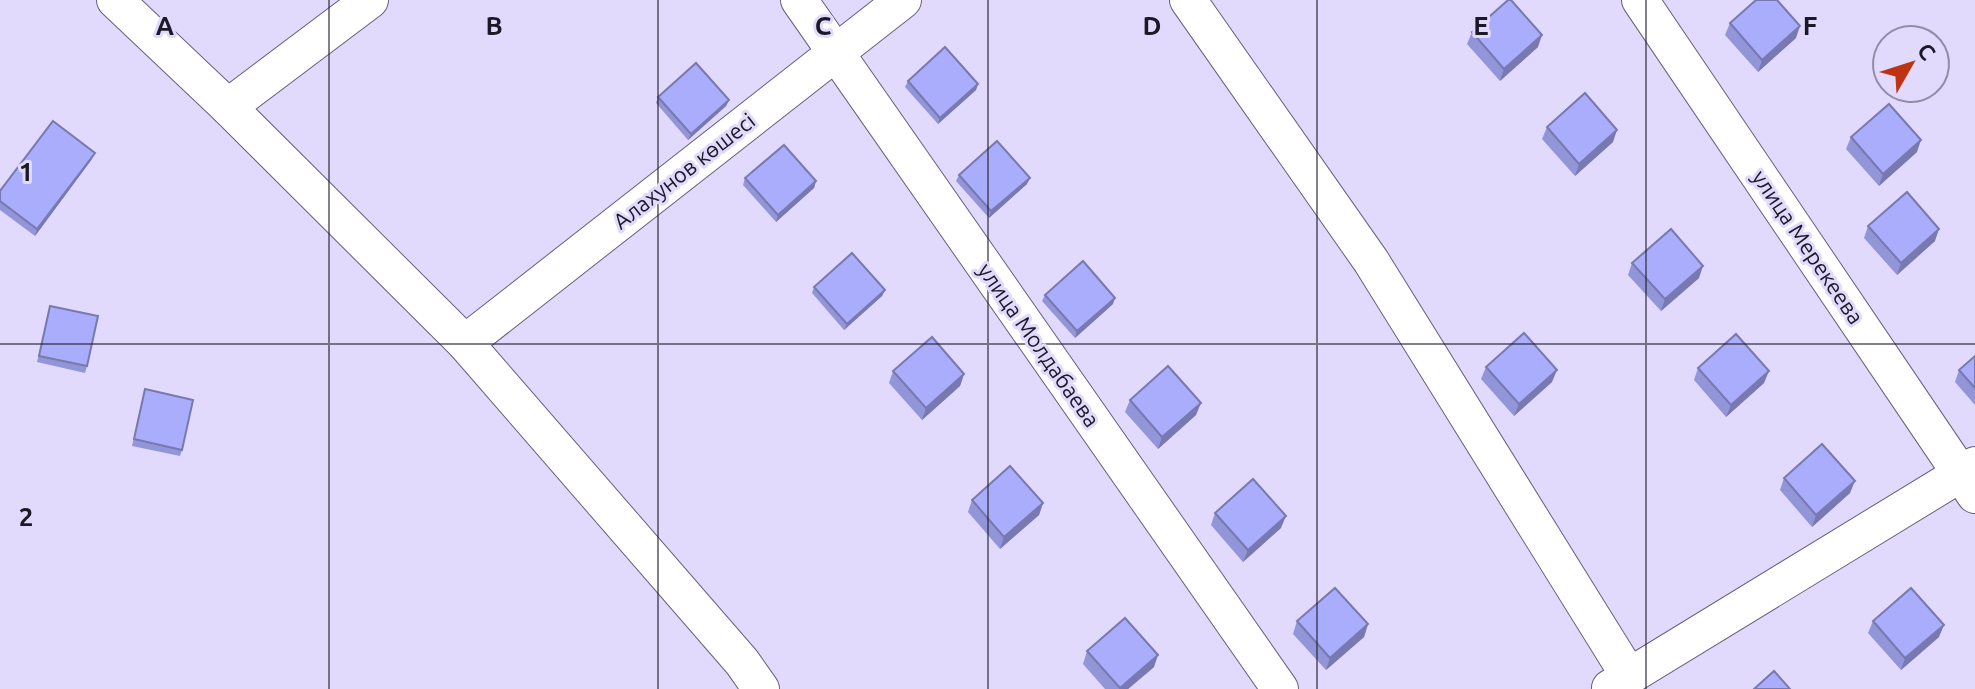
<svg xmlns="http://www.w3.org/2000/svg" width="1975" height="689" font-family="Ubuntu,sans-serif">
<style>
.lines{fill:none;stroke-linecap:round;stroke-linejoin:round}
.minor-casing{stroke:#67607e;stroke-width:38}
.minor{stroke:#fff;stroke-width:36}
.wall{fill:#9295d8}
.shaded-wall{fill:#7779b0}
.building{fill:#aaadfb;stroke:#7779b0;stroke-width:2}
.grid{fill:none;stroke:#1b1925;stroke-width:2;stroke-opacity:0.55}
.labels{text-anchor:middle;stroke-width:6;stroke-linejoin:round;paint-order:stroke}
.street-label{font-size:22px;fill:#1b1925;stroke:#e1dafd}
.grid-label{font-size:26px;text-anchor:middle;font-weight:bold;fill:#1b1925;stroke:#e1dafd;stroke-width:6;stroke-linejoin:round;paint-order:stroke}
</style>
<rect width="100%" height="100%" fill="#e1dafd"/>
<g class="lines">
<g class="minor-casing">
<g id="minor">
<path d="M115 0 228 107 465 343 742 662 761 689"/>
<path d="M799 0 1280 689"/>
<path d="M1188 0 1371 261 1629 676"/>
<path d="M1640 0 1975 495"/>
<path d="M228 107 370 0"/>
<path d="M465 343 903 0"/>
<path d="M1610 688 1975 465"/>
</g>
</g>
<use href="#minor" class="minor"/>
</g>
<g class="wall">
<path d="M1730 23 1796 38 1758 72 1725 35Z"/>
<path d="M1472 32 1538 47 1500 81 1467 44Z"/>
<path d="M908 81 978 84 976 90 938 124 905 87Z"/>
<path d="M658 97 729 100 726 106 688 140 656 103Z"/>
<path d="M1547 127 1613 142 1575 176 1542 139Z"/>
<path d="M1851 137 1917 152 1879 186 1846 149Z"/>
<path d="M92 159 35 236 0 210V191Z"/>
<path d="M959 175 1027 184 989 218 956 181Z"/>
<path d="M745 178 816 181 814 188 776 222 743 185Z"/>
<path d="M1868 226 1935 241 1897 275 1864 238Z"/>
<path d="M1632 263 1699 278 1661 311 1628 275Z"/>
<path d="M814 287 885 290 882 296 844 330 812 293Z"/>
<path d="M1045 295 1113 304 1075 338 1042 301Z"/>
<path d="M50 306 87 366 85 373 37 362Z"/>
<path d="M1975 356V405L1955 382 1959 370Z"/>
<path d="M1486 367 1552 382 1514 416 1481 379Z"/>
<path d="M1698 368 1764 383 1726 417 1694 380Z"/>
<path d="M893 371 964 374 960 386 922 420 889 383Z"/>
<path d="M145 389 182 450 180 456 132 446Z"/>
<path d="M1130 400 1196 415 1158 449 1125 412Z"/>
<path d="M1784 478 1850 493 1812 527 1780 490Z"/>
<path d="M972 500 1043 503 1039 515 1000 549 968 512Z"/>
<path d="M1215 513 1281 528 1243 562 1211 525Z"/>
<path d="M1297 621 1368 624 1364 637 1326 670 1293 634Z"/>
<path d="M1873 621 1939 637 1901 670 1868 633Z"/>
<path d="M1087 651 1154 667 1128 689H1105L1083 664Z"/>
</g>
<g class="shaded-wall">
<path d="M1800 26 1796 38 1758 72 1762 60Z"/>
<path d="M1542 35 1538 47 1500 81 1504 69Z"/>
<path d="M978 84 976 90 938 124 940 118Z"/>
<path d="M729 100 726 106 688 140 691 134Z"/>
<path d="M1617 130 1613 142 1575 176 1579 164Z"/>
<path d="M1921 140 1917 152 1879 186 1883 174Z"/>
<path d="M95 153 92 159 35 236 37 229Z"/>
<path d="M1030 178 1027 184 989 218 991 211Z"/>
<path d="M816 181 814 188 776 222 778 215Z"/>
<path d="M1939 229 1935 241 1897 275 1901 263Z"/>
<path d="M1703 266 1699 278 1661 311 1665 299Z"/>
<path d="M885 290 882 296 844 330 847 324Z"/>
<path d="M1115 298 1113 304 1075 338 1077 331Z"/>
<path d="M1557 370 1552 382 1514 416 1519 404Z"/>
<path d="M1769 371 1764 383 1726 417 1731 405Z"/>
<path d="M964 374 960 386 922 420 926 408Z"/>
<path d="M1201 403 1196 415 1158 449 1162 437Z"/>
<path d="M1855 481 1850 493 1812 527 1816 515Z"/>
<path d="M1043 503 1039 515 1000 549 1004 537Z"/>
<path d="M1286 516 1281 528 1243 562 1248 550Z"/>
<path d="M1368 624 1364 637 1326 670 1330 658Z"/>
<path d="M1944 625 1939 637 1901 670 1905 658Z"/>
<path d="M1158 655 1154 667 1128 689H1120Z"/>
</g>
<g class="building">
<path d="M1508 0H1511L1542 35 1504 69 1472 32Z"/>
<path d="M1756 0H1777L1800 26 1762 60 1730 23Z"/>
<path d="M945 47 978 84 940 118 908 81Z"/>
<path d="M696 63 729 100 691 134 658 97Z"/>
<path d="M1585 93 1617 130 1579 164 1547 127Z"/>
<path d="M1889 104 1921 140 1883 174 1851 137Z"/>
<path d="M53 121 95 153 37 229 0 201V191Z"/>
<path d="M997 141 1030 178 991 211 959 175Z"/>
<path d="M784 145 816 181 778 215 745 178Z"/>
<path d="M1907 192 1939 229 1901 263 1868 226Z"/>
<path d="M1671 229 1703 266 1665 299 1632 263Z"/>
<path d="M852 253 885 290 847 324 814 287Z"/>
<path d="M1083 261 1115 298 1077 331 1045 295Z"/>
<path d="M50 306 98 316 87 366 39 356Z"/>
<path d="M1524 333 1557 370 1519 404 1486 367Z"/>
<path d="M1736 334 1769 371 1731 405 1698 368Z"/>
<path d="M932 337 964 374 926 408 893 371Z"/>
<path d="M1975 356V388L1959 370Z"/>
<path d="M1168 366 1201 403 1162 437 1130 400Z"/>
<path d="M145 389 193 400 182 450 134 439Z"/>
<path d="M1822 444 1855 481 1816 515 1784 478Z"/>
<path d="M1010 466 1043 503 1004 537 972 500Z"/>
<path d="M1253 479 1286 516 1248 550 1215 513Z"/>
<path d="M1335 588 1368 624 1330 658 1297 621Z"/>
<path d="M1911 588 1944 625 1905 658 1873 621Z"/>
<path d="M1125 618 1158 655 1120 688 1087 651Z"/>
<path d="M1774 671 1790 689H1754Z"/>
</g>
<path class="grid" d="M329 0V689M658 0V689M988 0V689M1317 0V689M1646 0V689M0 344H1975"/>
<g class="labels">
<g class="street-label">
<text transform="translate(684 171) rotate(-38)" y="8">Алахунов көшесі</text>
<text transform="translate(1808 247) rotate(56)" y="8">улица Мерекеева</text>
<text transform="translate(1039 345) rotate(55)" y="8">улица Молдабаева</text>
</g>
</g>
<g class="grid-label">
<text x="165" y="35">A</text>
<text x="494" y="35">B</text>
<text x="823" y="35">C</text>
<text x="1152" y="35">D</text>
<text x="1481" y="35">E</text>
<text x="1810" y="35">F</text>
<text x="26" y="181">1</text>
<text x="26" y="526">2</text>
</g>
<g transform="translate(1911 64) rotate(51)"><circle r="38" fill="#e1dafd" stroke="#928da7" stroke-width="2"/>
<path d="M0-6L14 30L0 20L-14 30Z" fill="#be3412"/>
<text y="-12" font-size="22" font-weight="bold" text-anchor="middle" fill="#1b1925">С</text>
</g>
</svg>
